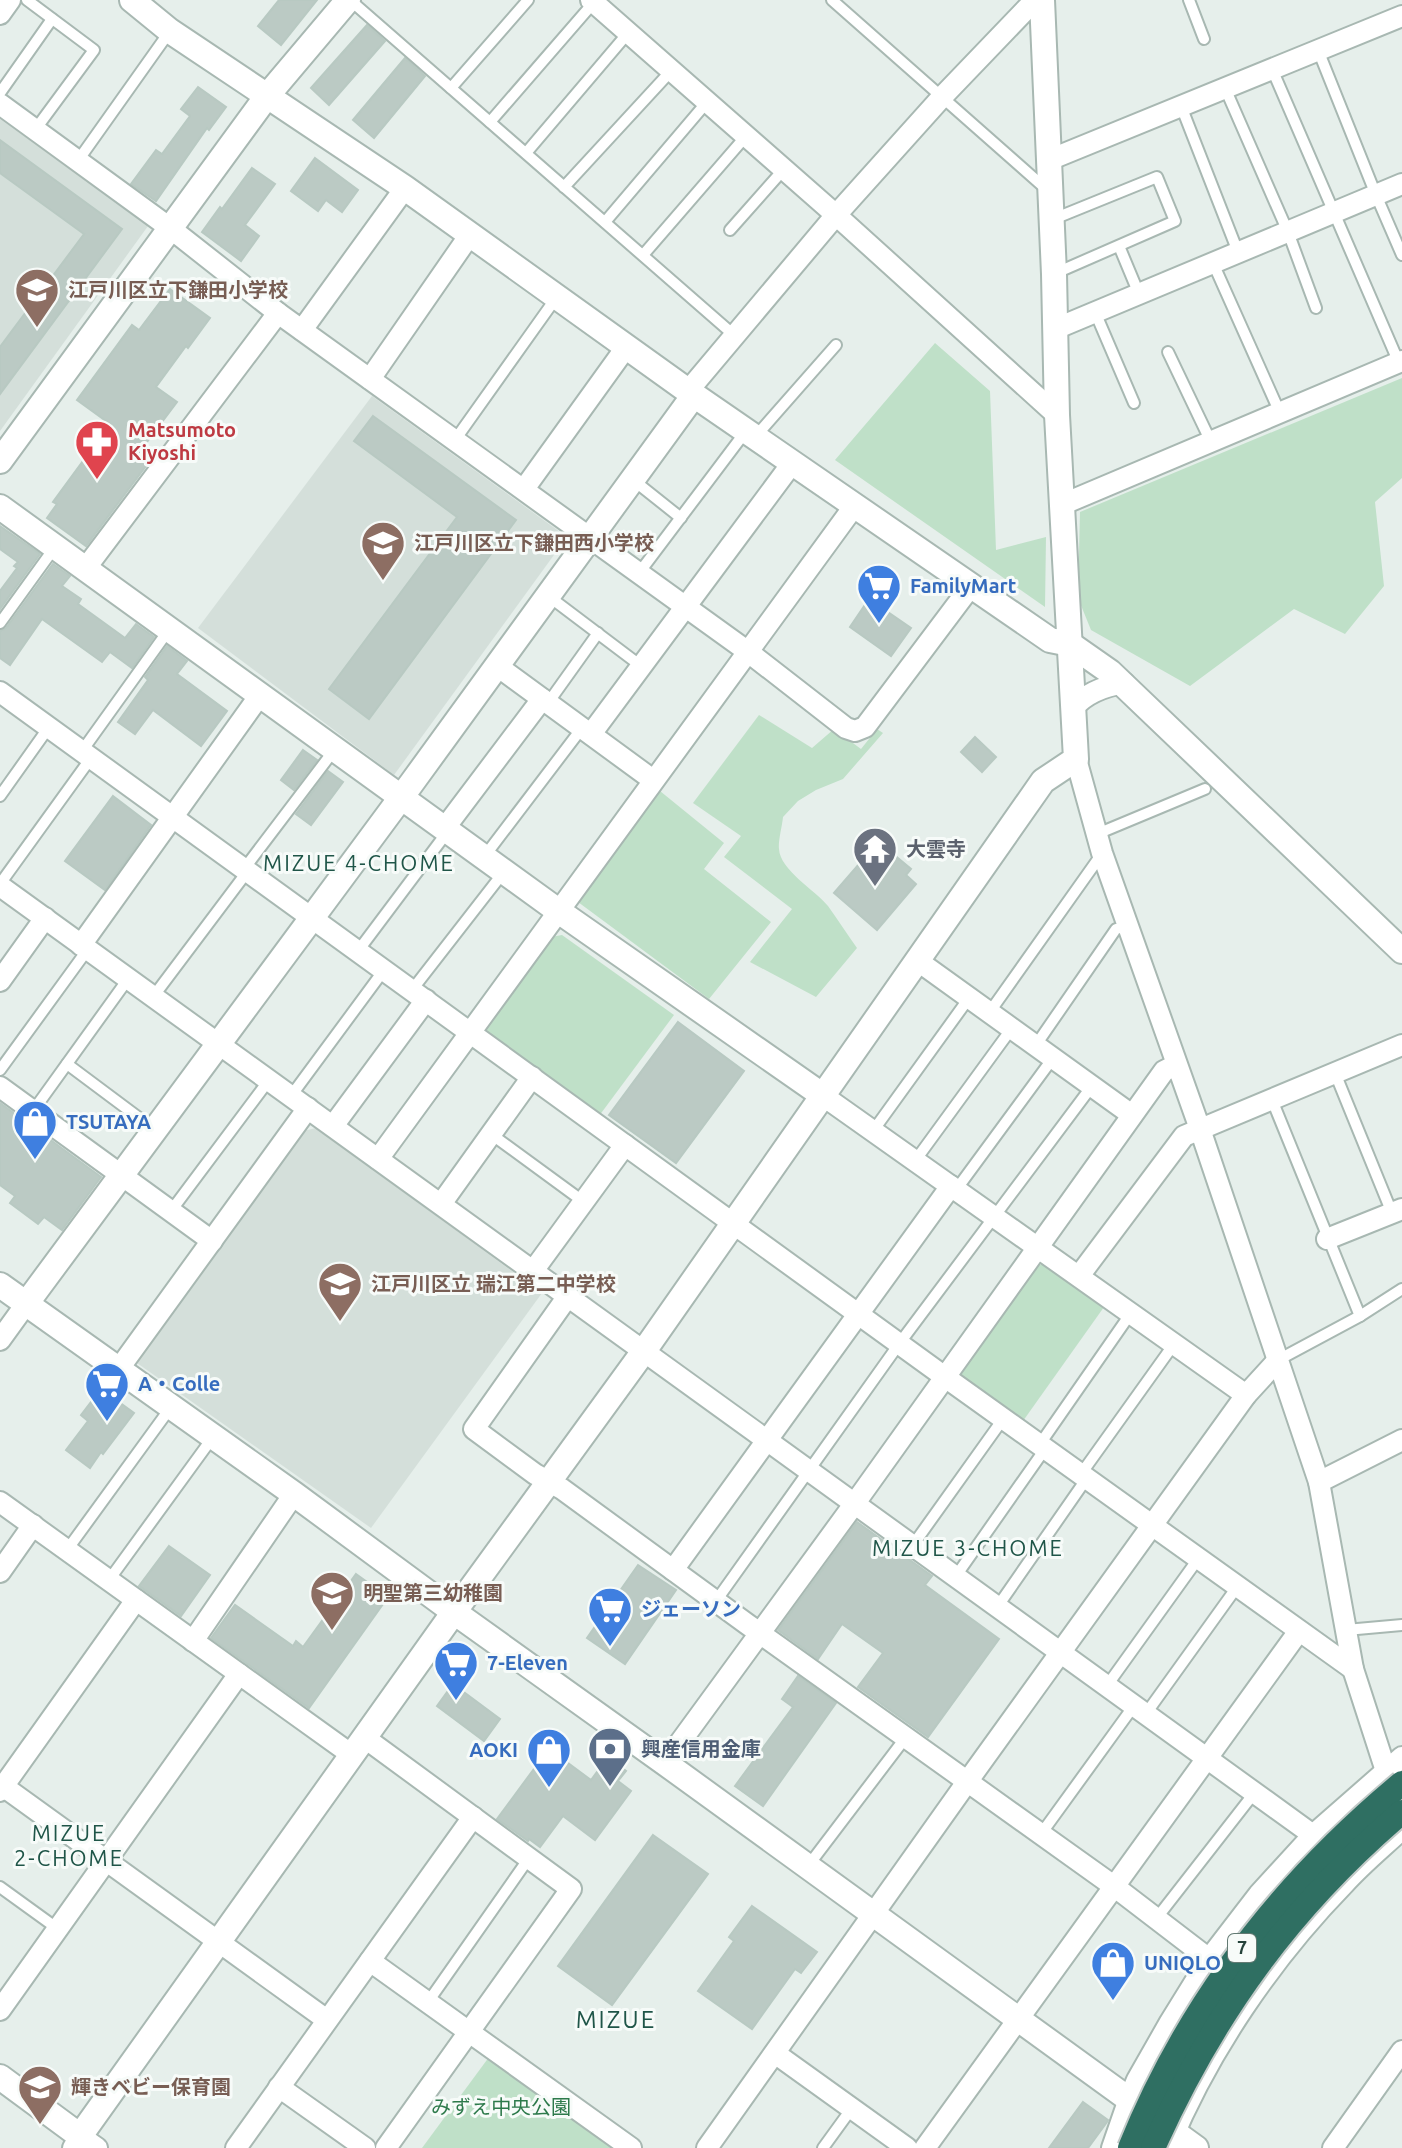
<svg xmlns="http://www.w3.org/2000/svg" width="1402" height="2148" font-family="Ubuntu,'Noto Sans JP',sans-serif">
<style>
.built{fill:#d4dfda}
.green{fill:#bfe0c8}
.building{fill:#bbcac4;stroke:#b8c9c2;stroke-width:2}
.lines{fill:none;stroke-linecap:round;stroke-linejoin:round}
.service-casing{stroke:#a8b8b2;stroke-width:14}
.minor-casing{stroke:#a8b8b2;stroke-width:24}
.tertiary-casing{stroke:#a8b8b2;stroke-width:28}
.service{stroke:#fff;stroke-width:10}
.minor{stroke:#fff;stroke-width:20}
.tertiary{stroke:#fff;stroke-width:24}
.motorway-bridge-casing{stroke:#c2cac8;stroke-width:28;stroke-linecap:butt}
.motorway-bridge{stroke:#2f6f62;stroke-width:24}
.labels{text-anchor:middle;stroke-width:6;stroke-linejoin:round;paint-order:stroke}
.shield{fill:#f7fbf9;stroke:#637a73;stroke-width:2}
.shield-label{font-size:18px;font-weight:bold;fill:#24423a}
.education-label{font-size:20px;font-weight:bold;fill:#785e54;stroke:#f7fbf9;text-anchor:start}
.health-label{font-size:20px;font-weight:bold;fill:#be3a42;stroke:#f7fbf9;text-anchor:start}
.shop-label{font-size:20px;font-weight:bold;fill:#366cbe;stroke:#f7fbf9;text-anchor:start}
.worship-label{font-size:20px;font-weight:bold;fill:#5b616d;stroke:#f7fbf9;text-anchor:start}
.service-label{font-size:20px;font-weight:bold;fill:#4e5e75;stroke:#f7fbf9;text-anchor:start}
.park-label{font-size:20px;fill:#2d7a4b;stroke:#f7fbf9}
.neighbourhood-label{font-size:22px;letter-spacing:2px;fill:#1f5548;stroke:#f7fbf9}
.quarter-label{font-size:24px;letter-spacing:2px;fill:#1f5548;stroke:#f7fbf9}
</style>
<rect width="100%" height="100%" fill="#e6efeb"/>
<g class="built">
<path d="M0 118 148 226 0 431Z"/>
<path d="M372 396 567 537 394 775 198 628Z"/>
<path d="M316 1128 542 1293 371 1528 137 1363 138 1352 303 1131Z"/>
</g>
<g class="green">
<path d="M935 343 990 391 996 550 1046 537 1045 607 835 460Z"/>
<path d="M1402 378V478L1375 502 1384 586 1345 634 1294 609 1190 686 1091 630 1078 598 1080 512Z"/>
<path d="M759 715 812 748 834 729 861 749 877 729 883 733 843 779 816 790 798 801 783 817C782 827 778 841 779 849 780 870 815 890 828 906 838 920 847 934 857 948L816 997 750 962 792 909 724 857 741 836 693 803Z"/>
<path d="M660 791 724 843 704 869 771 922 709 999 578 902Z"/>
<path d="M562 935 674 1015 599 1116 485 1033 483 1025 551 937Z"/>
<path d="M1043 1264 1104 1307 1023 1421 961 1377 959 1366 1031 1268Z"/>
<path d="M492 2053 625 2148H422Z"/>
</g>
<g class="building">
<path d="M279 0H317L281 45 258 26Z"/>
<path d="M367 25 385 41 329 105 311 88Z"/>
<path d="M405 58 425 76 374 138 353 120Z"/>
<path d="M198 87 226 107 209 130 207 128 156 201 131 184 156 150 162 154 190 116 181 109Z"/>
<path d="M0 140 122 229 0 394V347L84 234 0 173Z"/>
<path d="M315 158 358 190 342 212 326 200 318 211 291 191Z"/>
<path d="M252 168 275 184 245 225 259 236 241 261 202 232 220 207 222 209Z"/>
<path d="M170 289 210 318 188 348 186 346 156 387 177 402 138 454 149 462 86 546 47 518 57 504 53 502 110 424 77 400 132 325 139 330Z"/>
<path d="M373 416 516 520 369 719 329 689 457 517 354 441Z"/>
<path d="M0 526 40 554 0 609V591L17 568 14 566 18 562 0 549Z"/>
<path d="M53 564 70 576 62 586 81 599 78 604 125 638 136 624 154 637 132 668 110 652 102 662 42 619 10 665 0 658V631L6 628Z"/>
<path d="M869 599 911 628 891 656 850 627Z"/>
<path d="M167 646 187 661 177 674 227 711 201 746 153 710 135 734 118 722 148 680 145 677Z"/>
<path d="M975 737 996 757 982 772 961 752Z"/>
<path d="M303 750 317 760 294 790 281 780Z"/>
<path d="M328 771 343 782 311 825 296 814Z"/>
<path d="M113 796 151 825 105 890 65 861Z"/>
<path d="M873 848 882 856 887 849 911 869 906 875 916 884 877 930 834 893Z"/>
<path d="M678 1022 744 1071 676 1163 609 1115Z"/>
<path d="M0 1103 101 1177 62 1230 44 1217 38 1224 10 1203 15 1196 0 1185Z"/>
<path d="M101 1389 134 1413 103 1454 101 1452 90 1468 66 1450 88 1421 81 1415Z"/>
<path d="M857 1522 932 1576 925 1585 999 1639 928 1737 858 1687 883 1653 842 1624 818 1659 778 1630Z"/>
<path d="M169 1546 210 1575 181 1616 139 1586Z"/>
<path d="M638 1565 676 1590 625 1664 587 1638Z"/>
<path d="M356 1574 388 1597 309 1708 211 1638 235 1605 293 1646 296 1641 303 1647Z"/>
<path d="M798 1676 836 1703 763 1806 735 1786 793 1707 782 1699Z"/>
<path d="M453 1684 500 1719 484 1741 437 1706Z"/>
<path d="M560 1757 591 1780 608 1757 626 1771 618 1781 631 1791 595 1840 563 1816 540 1847 529 1839 528 1841 497 1819 542 1758 554 1766Z"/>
<path d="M653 1835 708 1874 612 2005 558 1966Z"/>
<path d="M752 1906 817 1952 801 1973 795 1969 752 2029 698 1991 734 1941 729 1937Z"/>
<path d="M1083 2102 1108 2120 1107 2122 1088 2148H1049Z"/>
</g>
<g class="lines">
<g class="service-casing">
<g id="service">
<path d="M27 0 94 50 35 130"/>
<path d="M350 0 735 336"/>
<path d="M832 0 1045 188"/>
<path d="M1189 0 1204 39"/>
<path d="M1318 50 1376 195 1402 255"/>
<path d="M1272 69 1399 363"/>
<path d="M451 88 528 0"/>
<path d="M1225 88 1288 232 1316 308"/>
<path d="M0 93 52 19"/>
<path d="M1181 106 1238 252"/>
<path d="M490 122 595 1"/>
<path d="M526 153 628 33"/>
<path d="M77 162 170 31"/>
<path d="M564 187 671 71"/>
<path d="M1051 220 1157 177 1175 221 1056 273"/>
<path d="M605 222 707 102"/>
<path d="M730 230 784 169"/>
<path d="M1119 246 1139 294"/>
<path d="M643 255 746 136"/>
<path d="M1213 263 1280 413"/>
<path d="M1095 312 1134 403"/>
<path d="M1168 352 1211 442"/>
<path d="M756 436 836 345"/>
<path d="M455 440 556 298"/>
<path d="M632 479 681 518"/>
<path d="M639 573 746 431"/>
<path d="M547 595 641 666"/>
<path d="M0 623 55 547"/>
<path d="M548 703 598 633"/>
<path d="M82 751 168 631"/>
<path d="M0 796 49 727"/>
<path d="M1097 834 1205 789"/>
<path d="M484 857 582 728"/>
<path d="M244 869 335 749"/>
<path d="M0 884 91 758"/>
<path d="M358 951 448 831"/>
<path d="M412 990 503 873"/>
<path d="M153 997 247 872"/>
<path d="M989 1013 1101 855"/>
<path d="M1036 1045 1116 929 1128 926"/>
<path d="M67 1064 154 1129"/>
<path d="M0 1070 88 949"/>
<path d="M1335 1073 1392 1213"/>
<path d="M291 1096 384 970"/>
<path d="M1272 1100 1360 1316"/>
<path d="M33 1111 128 979"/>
<path d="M873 1131 969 998"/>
<path d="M491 1134 584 1202"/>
<path d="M915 1161 1012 1028"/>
<path d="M956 1190 1053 1058"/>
<path d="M171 1211 269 1080"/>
<path d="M1278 1360 1360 1316 1402 1289"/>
<path d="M1040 1444 1131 1313"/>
<path d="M1081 1474 1174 1344"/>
<path d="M913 1545 1003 1419"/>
<path d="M67 1550 171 1407"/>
<path d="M956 1576 1045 1449"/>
<path d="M109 1580 213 1437"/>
<path d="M716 1601 899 1344 1092 1086"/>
<path d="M998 1606 1087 1478"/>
<path d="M1346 1630 1402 1625"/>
<path d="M1106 1687 1198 1559"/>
<path d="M1145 1715 1237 1587"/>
<path d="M1041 1834 1133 1707"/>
<path d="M808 1866 906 1737"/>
<path d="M0 1887 58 1929"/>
<path d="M1156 1919 1255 1792"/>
<path d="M428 2002 529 1858"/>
<path d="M823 2148 852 2108"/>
</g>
</g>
<g class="minor-casing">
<g id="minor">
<path d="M591 0 836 215 1057 415"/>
<path d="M0 14 10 0"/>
<path d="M0 104 170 228 278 313 747 651 846 728 855 731 865 727 971 586"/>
<path d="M1049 160 1402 16"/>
<path d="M1055 329 1402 184"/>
<path d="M302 330 405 188"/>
<path d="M370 379 469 236"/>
<path d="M688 391 836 215 942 97 1035 0"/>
<path d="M524 489 627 346"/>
<path d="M1061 505 1402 361"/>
<path d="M85 569 278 313"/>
<path d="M496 665 653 780"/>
<path d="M0 692 945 1377 1353 1669"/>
<path d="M1073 708C1086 693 1105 686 1124 683"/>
<path d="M591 734 793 462"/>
<path d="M1076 759 1102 853 1200 1129 1319 1482 1353 1669 1397 1805"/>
<path d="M444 829 542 699"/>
<path d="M0 886 1313 1835"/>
<path d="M81 945 260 695"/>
<path d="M918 961 1132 1115"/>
<path d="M0 981 45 918"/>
<path d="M0 1087 212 1241"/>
<path d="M822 1095 1246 1395"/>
<path d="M333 1126 426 1000"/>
<path d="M378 1159 855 505"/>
<path d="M441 1204 532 1077"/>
<path d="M1327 1239 1402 1209"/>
<path d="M533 1271 625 1145"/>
<path d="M1079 1276 1184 1136 1402 1045"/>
<path d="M568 1296 474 1429 535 1474 562 1489 747 1624 1115 1887 1209 1959"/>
<path d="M0 1340 26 1304"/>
<path d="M118 1370 308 1108"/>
<path d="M1319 1482 1402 1440"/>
<path d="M0 1502 352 1755"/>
<path d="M673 1570 951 1186"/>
<path d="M0 1572 33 1525"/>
<path d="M193 1641 294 1494"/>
<path d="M365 1738 571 1889 386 2148"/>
<path d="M665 1763 855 1503 1164 1071 1176 1065"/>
<path d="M0 1784 327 2020"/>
<path d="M0 1791 136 1600"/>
<path d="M370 1961 631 2148"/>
<path d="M0 2010 239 1674"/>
<path d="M776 2054 907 2148"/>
<path d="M279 2087 365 2148"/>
<path d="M73 2148 80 2136 97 2148"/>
<path d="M236 2148 473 1817"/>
<path d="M707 2148 967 1782 1246 1395 1278 1360"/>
<path d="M925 2148 1299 1631"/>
<path d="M1112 2148 1129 2099 1137 2080 1170 2022 1209 1959 1259 1894 1313 1835 1402 1757"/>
<path d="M1168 2148C1208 2051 1271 1959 1344 1884 1362 1864 1383 1847 1402 1829"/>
<path d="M1333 2148 1402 2051"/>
</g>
</g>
<g class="tertiary-casing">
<g id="tertiary">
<path d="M132 0 170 31 405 188 688 391 1050 640 1070 644 1110 672 1402 951"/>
<path d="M0 461 267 96 348 0"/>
<path d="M0 507 557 910 822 1095"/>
<path d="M0 1285 294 1494 454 1612 665 1763 1196 2148"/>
<path d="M26 1304 411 784 694 395"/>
<path d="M0 2077 80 2136 454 1612 644 1351 1043 781 1076 759 1057 415 1054 274 1042 0"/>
</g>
</g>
<use href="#service" class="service"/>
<use href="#minor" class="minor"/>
<use href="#tertiary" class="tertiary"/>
<g class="motorway-bridge-casing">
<g id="motorway-bridge">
<path d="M1130 2148C1188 2004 1283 1882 1402 1783"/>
<path d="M1153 2148C1213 2014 1290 1907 1402 1812"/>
</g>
</g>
<use href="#motorway-bridge" class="motorway-bridge"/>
</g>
<defs>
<g id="school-pin" transform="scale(2.3)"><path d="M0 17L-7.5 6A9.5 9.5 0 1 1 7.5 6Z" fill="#8d6e63" stroke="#f7fbf9"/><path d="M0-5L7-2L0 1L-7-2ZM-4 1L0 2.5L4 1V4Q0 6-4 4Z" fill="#fff"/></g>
<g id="pharmacy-pin" transform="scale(2.3)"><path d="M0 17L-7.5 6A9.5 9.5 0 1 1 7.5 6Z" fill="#e0444e" stroke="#f7fbf9"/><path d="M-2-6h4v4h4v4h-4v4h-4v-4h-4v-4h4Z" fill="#fff"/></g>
<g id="supermarket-pin" transform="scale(2.3)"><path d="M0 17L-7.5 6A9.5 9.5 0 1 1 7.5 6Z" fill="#3f7fe0" stroke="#f7fbf9"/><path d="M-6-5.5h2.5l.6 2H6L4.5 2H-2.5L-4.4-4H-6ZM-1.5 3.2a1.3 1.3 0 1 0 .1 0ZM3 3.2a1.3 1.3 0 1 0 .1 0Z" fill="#fff"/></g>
<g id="temple-pin" transform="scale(2.3)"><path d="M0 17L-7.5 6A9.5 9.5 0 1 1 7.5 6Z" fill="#6b7280" stroke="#f7fbf9"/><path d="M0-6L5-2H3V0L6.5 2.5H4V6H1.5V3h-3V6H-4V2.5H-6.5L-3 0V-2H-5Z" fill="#fff"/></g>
<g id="shop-pin" transform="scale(2.3)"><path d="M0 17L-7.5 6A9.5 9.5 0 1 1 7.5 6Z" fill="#3f7fe0" stroke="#f7fbf9"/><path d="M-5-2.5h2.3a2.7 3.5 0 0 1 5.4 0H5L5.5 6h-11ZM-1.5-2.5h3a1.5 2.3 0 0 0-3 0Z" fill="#fff"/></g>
<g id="bank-pin" transform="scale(2.3)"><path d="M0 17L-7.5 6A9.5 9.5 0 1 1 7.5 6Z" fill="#5c6f8a" stroke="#f7fbf9"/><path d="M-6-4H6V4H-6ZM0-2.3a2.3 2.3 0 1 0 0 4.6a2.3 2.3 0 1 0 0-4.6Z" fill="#fff"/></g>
</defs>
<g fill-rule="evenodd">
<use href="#school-pin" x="37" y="290"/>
<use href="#pharmacy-pin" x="97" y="442"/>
<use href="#school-pin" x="383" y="543"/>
<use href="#supermarket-pin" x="879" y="586"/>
<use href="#temple-pin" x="875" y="849"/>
<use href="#shop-pin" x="35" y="1122"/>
<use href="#school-pin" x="340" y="1284"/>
<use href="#supermarket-pin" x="107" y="1384"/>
<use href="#school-pin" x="332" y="1593"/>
<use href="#supermarket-pin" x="610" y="1609"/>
<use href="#supermarket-pin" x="456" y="1663"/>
<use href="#bank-pin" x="610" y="1749"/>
<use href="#shop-pin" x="549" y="1750"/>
<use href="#shop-pin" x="1113" y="1963"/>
<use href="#school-pin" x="40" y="2087"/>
</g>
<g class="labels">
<rect class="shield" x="1228" y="1934" width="28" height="28" rx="6"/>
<g class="shield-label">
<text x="1242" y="1954">7</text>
</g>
<g class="education-label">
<text x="68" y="297">江戸川区立下鎌田小学校</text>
<text x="414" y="550">江戸川区立下鎌田西小学校</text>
<text x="371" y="1291">江戸川区立 瑞江第二中学校</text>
<text x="363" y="1600">明聖第三幼稚園</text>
<text x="71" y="2094">輝きベビー保育園</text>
</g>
<g class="health-label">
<text x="128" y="437">Matsumoto<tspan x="128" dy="23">Kiyoshi</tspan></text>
</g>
<g class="shop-label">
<text x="910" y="593">FamilyMart</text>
<text x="66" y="1129">TSUTAYA</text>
<text x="138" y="1391">A・Colle</text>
<text x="641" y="1616">ジェーソン</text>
<text x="487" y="1670">7-Eleven</text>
<text x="518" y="1757" text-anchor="end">AOKI</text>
<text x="1144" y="1970">UNIQLO</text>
</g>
<g class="worship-label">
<text x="906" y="856">大雲寺</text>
</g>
<g class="service-label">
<text x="641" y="1756">興産信用金庫</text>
</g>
<g class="park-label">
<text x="501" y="2114">みずえ中央公園</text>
</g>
<g class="neighbourhood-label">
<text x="359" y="871">MIZUE 4-CHOME</text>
<text x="968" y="1556">MIZUE 3-CHOME</text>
<text x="69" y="1841">MIZUE<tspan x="69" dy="25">2-CHOME</tspan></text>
</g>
<g class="quarter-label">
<text x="616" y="2028">MIZUE</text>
</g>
</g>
</svg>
